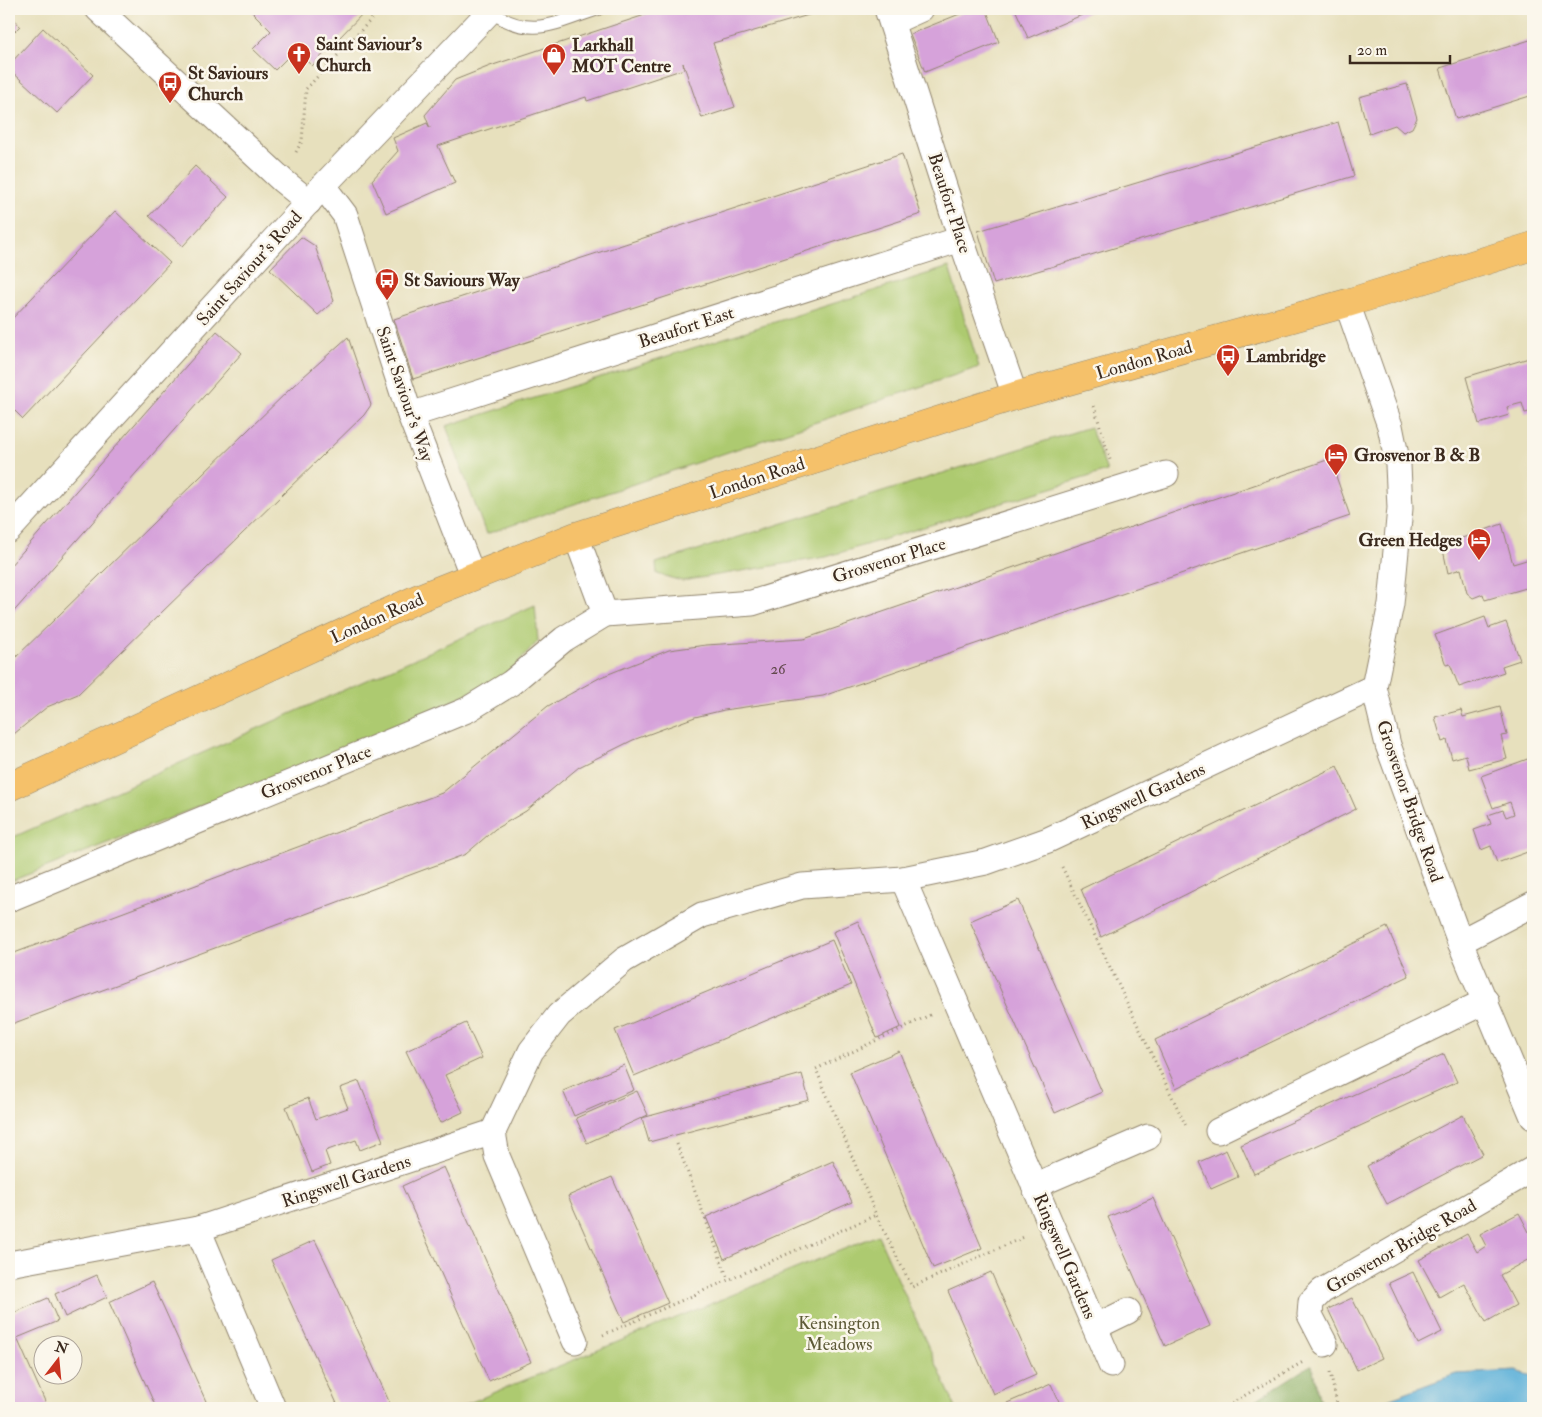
<svg xmlns="http://www.w3.org/2000/svg" width="1542" height="1417" font-family="'IM FELL Double Pica',serif">
<style>
.green{fill:#adca70;stroke:#747a47}
.forest{fill:#8aae62;stroke:#626c40}
.water{fill:#5db1d9;stroke:#4c6e7c}
.building{fill:#d6a2da}
.lines{fill:none;stroke-linecap:round;stroke-linejoin:round}
.service-casing{stroke:#91856e;stroke-width:14}
.minor-casing{stroke:#91856e;stroke-width:27}
.trunk-casing{stroke:#91856e;stroke-width:29}
.path{stroke:#91856e;stroke-width:3;stroke-dasharray:1 4;stroke-linecap:butt}
.service{stroke:#fff;stroke-width:12}
.minor{stroke:#fff;stroke-width:25}
.trunk{stroke:#f5c16b;stroke-width:28}
.labels{text-anchor:middle;stroke-width:5;stroke-linejoin:round;paint-order:stroke}
.number-label{font-size:15px;fill:#62484d}
.poi-label{font-size:18px;font-weight:bold;fill:#3b2a1e;stroke:#fbf7ec;text-anchor:start}
.street-label{font-size:18px;fill:#3b2a1e;stroke:#fbf7ec}
.park-label{font-size:18px;fill:#5d5a37;stroke:#fbf7ec}
</style>
<rect width="100%" height="100%" fill="#fbf7ec"/>
<filter id="ink" filterUnits="userSpaceOnUse"><feTurbulence type="fractalNoise" baseFrequency=".02" numOctaves="2"/><feDisplacementMap in="SourceGraphic" scale="10" xChannelSelector="R" yChannelSelector="G"/><feConvolveMatrix kernelMatrix="1 2 1 2 8 2 1 2 1" color-interpolation-filters="sRGB"/></filter>
<filter id="wash" filterUnits="userSpaceOnUse"><feTurbulence type="fractalNoise" baseFrequency=".0096" numOctaves="4" result="noise"/><feDisplacementMap in="SourceGraphic" scale="20" xChannelSelector="R" yChannelSelector="G"/><feGaussianBlur stdDeviation="1.12" result="paint"/><feColorMatrix in="noise" values="0 0 0 0 0 0 0 0 0 0 0 0 0 0 0 0 0 1.4 0 .05"/><feComposite in="paint" operator="in"/></filter>
<g filter="url(#wash)">
<rect width="100%" height="100%" fill="#e7e0bd"/>
<g class="green">
<path d="M949 267 979 367 486 534 446 426Z"/>
<path d="M1090 427 1107 471 826 557 682 581 657 574 656 563Z"/>
<path d="M535 605 538 641 508 674 399 727 9 882V839Z"/>
<path d="M878 1235 956 1408H457Z"/>
</g>
<path class="forest" d="M1312 1365 1321 1408H1243L1311 1365Z"/>
<path class="water" d="M1516 1371 1533 1376V1408H1375L1388 1399 1456 1374Z"/>
<g id="blocks">
<g class="building">
<path d="M255 9H367L312 66 295 50 275 70 253 49 271 31 252 12Z"/>
<path d="M663 9H829L713 43 735 107 702 118 683 63 684 69 587 101 586 97 438 146 455 183 386 213 372 180 398 151 393 138 427 123 430 128 425 115 455 80 490 66Z"/>
<path d="M972 9H986L999 42 925 72 910 34Z"/>
<path d="M1015 9H1096L1028 38Z"/>
<path d="M9 14 20 26 9 37Z"/>
<path d="M43 28 93 75 57 113 9 69V65Z"/>
<path d="M1533 39V95L1456 119 1440 68Z"/>
<path d="M1407 84 1417 118 1412 128 1403 132 1395 125 1369 134 1359 97Z"/>
<path d="M1338 122 1354 176 994 284 978 231Z"/>
<path d="M902 154 921 214 413 379 394 319Z"/>
<path d="M195 166 228 197 183 246 149 216Z"/>
<path d="M115 211 170 263 23 419 9 405V322Z"/>
<path d="M301 237 315 246 334 301 318 315 270 269Z"/>
<path d="M217 331 242 353 9 617V567Z"/>
<path d="M348 337 371 405 364 415 78 694 47 707 9 738V664L294 385Z"/>
<path d="M1529 358 1533 372V411L1525 413 1522 403 1507 407 1509 415 1479 424 1466 377Z"/>
<path d="M1330 459 1350 516 823 696 724 710 695 717 633 740 579 767 526 811 495 829 466 854 9 1025V955L442 793 548 706 601 677 669 650 706 645 804 639Z"/>
<path d="M1502 524 1513 564 1533 558V586L1485 600 1483 594 1473 598 1467 593 1461 569 1448 573 1442 545Z"/>
<path d="M1485 617 1489 628 1506 622 1520 660 1502 666 1504 672 1459 687 1450 664 1446 665 1435 635Z"/>
<path d="M1500 707 1507 735 1501 736 1507 759 1469 769 1466 755 1452 759 1447 740 1442 742 1435 717 1461 710 1463 717Z"/>
<path d="M1533 757V850L1497 863 1491 846 1481 850 1474 830 1491 824 1488 815 1503 810 1506 817 1514 814 1510 802 1493 808 1481 776Z"/>
<path d="M1337 766 1356 809 1101 937 1081 889Z"/>
<path d="M1018 900 1102 1092 1055 1113 970 921Z"/>
<path d="M858 921 901 1027 877 1038 833 932Z"/>
<path d="M1387 927 1409 976 1176 1088 1155 1040Z"/>
<path d="M832 940 851 985 634 1076 615 1030Z"/>
<path d="M466 1023 482 1058 445 1075 463 1112 440 1123 406 1051Z"/>
<path d="M899 1051 982 1248 933 1268 850 1072Z"/>
<path d="M1444 1054 1457 1082 1254 1174 1241 1145Z"/>
<path d="M624 1065 634 1090 574 1116 563 1091Z"/>
<path d="M802 1074 809 1100 649 1142 642 1118Z"/>
<path d="M359 1081 383 1141 360 1150 356 1140 325 1151 330 1165 312 1172 286 1107 308 1098 316 1119 348 1108 340 1088Z"/>
<path d="M637 1091 648 1115 587 1143 576 1118Z"/>
<path d="M1463 1115 1483 1154 1387 1204 1367 1166Z"/>
<path d="M1226 1150 1238 1177 1211 1189 1199 1162Z"/>
<path d="M833 1161 852 1202 724 1259 706 1217Z"/>
<path d="M444 1167 531 1362 489 1381 402 1186Z"/>
<path d="M612 1177 668 1303 624 1322 568 1196Z"/>
<path d="M1153 1198 1210 1326 1165 1346 1108 1217Z"/>
<path d="M1519 1213 1529 1232 1533 1230V1257L1500 1275 1516 1305 1486 1322 1464 1283 1439 1297 1419 1260 1467 1234 1477 1252 1486 1246 1480 1234Z"/>
<path d="M315 1240 327 1265 392 1408H339L271 1260Z"/>
<path d="M991 1272 1036 1375 993 1394 948 1291Z"/>
<path d="M1413 1272 1442 1332 1418 1344 1389 1283Z"/>
<path d="M97 1275 107 1297 65 1317 55 1294Z"/>
<path d="M152 1282 164 1308 209 1408H156L154 1403 109 1302Z"/>
<path d="M48 1298 58 1321 17 1338 48 1408H9V1342L14 1340 9 1329V1315Z"/>
<path d="M1352 1298 1382 1358 1357 1370 1328 1309Z"/>
<path d="M1051 1384 1062 1408H1009L1007 1403Z"/>
</g>
</g>
</g>
<g filter="url(#ink)">
<use href="#blocks" fill-opacity="0" stroke="#91856e" stroke-width="1"/>
<g class="lines">
<g class="service-casing">
<path id="service" d="M490 11C531 40 555 23 598 9"/>
</g>
<g class="minor-casing">
<g id="minor">
<path d="M98 9 283 181 309 202"/>
<path d="M887 9 961 239 1015 396"/>
<path d="M892 22 921 9"/>
<path d="M323 186 345 215 410 415 473 577"/>
<path d="M1347 303 1390 426 1398 465 1400 508 1391 604 1374 687 1388 745 1460 942 1533 1117"/>
<path d="M410 415 961 239"/>
<path d="M9 530 323 186 492 9"/>
<path d="M576 536 605 614 752 603 1166 474"/>
<path d="M903 879 1111 1365"/>
<path d="M9 899 467 710 511 683 564 639 605 614"/>
<path d="M1460 942 1533 904"/>
<path d="M1218 1131 1486 1001"/>
<path d="M493 1132 497 1156 575 1341"/>
<path d="M1034 1186 1148 1137"/>
<path d="M198 1229 273 1408"/>
<path d="M9 1264 198 1229 493 1132 531 1051 559 1015 624 960 702 915 802 886 903 879 986 862 1048 840 1374 687"/>
<path d="M1095 1327 1128 1311"/>
<path d="M1325 1344 1310 1315 1311 1302 1322 1291 1533 1169"/>
</g>
</g>
<g class="trunk-casing">
<path id="trunk" d="M9 787 419 598 576 536 1015 396 1347 303 1533 246"/>
</g>
<g class="path">
<path d="M296 152 302 141 306 89 381 9"/>
<path d="M1094 406 1110 460"/>
<path d="M1062 867 1186 1126"/>
<path d="M930 1015 816 1069 876 1215 912 1287 1024 1237"/>
<path d="M677 1144 728 1279"/>
<path d="M603 1335 876 1215"/>
<path d="M1330 1372 1338 1408"/>
<path d="M1223 1408 1303 1362"/>
</g>
<use href="#service" class="service"/>
<use href="#minor" class="minor"/>
<use href="#trunk" class="trunk"/>
</g>
</g>
<defs>
<g id="church-pin" transform="scale(1.25)"><path d="M0 17L-7.5 6A9.5 9.5 0 1 1 7.5 6Z" fill="#c8321e" stroke="#fbf7ec"/><path d="M-1.2-6h2.4v3.5h3.3v2.4h-3.3V6h-2.4V-.1h-3.3v-2.4h3.3Z" fill="#fff"/></g>
<g id="shop-pin" transform="scale(1.25)"><path d="M0 17L-7.5 6A9.5 9.5 0 1 1 7.5 6Z" fill="#c8321e" stroke="#fbf7ec"/><path d="M-5-2.5h2.3a2.7 3.5 0 0 1 5.4 0H5L5.5 6h-11ZM-1.5-2.5h3a1.5 2.3 0 0 0-3 0Z" fill="#fff"/></g>
<g id="bus-pin" transform="scale(1.25)"><path d="M0 17L-7.5 6A9.5 9.5 0 1 1 7.5 6Z" fill="#c8321e" stroke="#fbf7ec"/><path d="M-5-6H5V4H4V6H2V4H-2V6H-4V4H-5ZM-3.5-4V0h7V-4ZM-3.5 1.2v1.5H-2V1.2ZM2 1.2v1.5H3.5V1.2Z" fill="#fff"/></g>
<g id="hotel-pin" transform="scale(1.25)"><path d="M0 17L-7.5 6A9.5 9.5 0 1 1 7.5 6Z" fill="#c8321e" stroke="#fbf7ec"/><path d="M-6-4.5h1.5V1H6V5H4.5V3h-9V5H-6ZM-4 0a1.8 1.8 0 1 1 3.6 0ZM.5 0V-2.5h3Q6-2.5 6 0Z" fill="#fff"/></g>
</defs>
<g fill-rule="evenodd">
<use href="#church-pin" x="299" y="54"/>
<use href="#shop-pin" x="554" y="55"/>
<use href="#bus-pin" x="170" y="83"/>
<use href="#bus-pin" x="387" y="280"/>
<use href="#bus-pin" x="1228" y="356"/>
<use href="#hotel-pin" x="1336" y="455"/>
<use href="#hotel-pin" x="1479" y="540"/>
</g>
<g class="labels">
<g class="number-label">
<text x="778" y="674">26</text>
</g>
<g class="poi-label">
<text x="316" y="50">Saint Saviour's<tspan x="316" dy="21">Church</tspan></text>
<text x="572" y="51">Larkhall<tspan x="572" dy="21">MOT Centre</tspan></text>
<text x="188" y="79">St Saviours<tspan x="188" dy="21">Church</tspan></text>
<text x="404" y="286">St Saviours Way</text>
<text x="1246" y="362">Lambridge</text>
<text x="1354" y="461">Grosvenor B &amp; B</text>
<text x="1462" y="546" text-anchor="end">Green Hedges</text>
</g>
<g class="street-label">
<text transform="translate(950 203) rotate(72)" y="6">Beaufort Place</text>
<text transform="translate(249 268) rotate(-48)" y="6">Saint Saviour's Road</text>
<text transform="translate(686 327) rotate(-18)" y="6">Beaufort East</text>
<text transform="translate(1144 360) rotate(-16)" y="6">London Road</text>
<text transform="translate(405 394) rotate(71)" y="6">Saint Saviour's Way</text>
<text transform="translate(757 478) rotate(-18)" y="6">London Road</text>
<text transform="translate(889 560) rotate(-17)" y="6">Grosvenor Place</text>
<text transform="translate(377 618) rotate(-24)" y="6">London Road</text>
<text transform="translate(316 772) rotate(-22)" y="6">Grosvenor Place</text>
<text transform="translate(1143 796) rotate(-25)" y="6">Ringswell Gardens</text>
<text transform="translate(1410 801) rotate(71)" y="6">Grosvenor Bridge Road</text>
<text transform="translate(346 1181) rotate(-18)" y="6">Ringswell Gardens</text>
<text transform="translate(1401 1246) rotate(-30)" y="6">Grosvenor Bridge Road</text>
<text transform="translate(1065 1256) rotate(67)" y="6">Ringswell Gardens</text>
</g>
<g class="park-label">
<text x="839" y="1329">Kensington<tspan x="839" dy="21">Meadows</tspan></text>
</g>
</g>
<rect width="1542" height="1417" fill="none" stroke="#fbf7ec" stroke-width="30"/>
<g transform="translate(58 1360) rotate(16)"><circle r="24" fill="#fbf7ec" stroke="#aea59a"/>
<path d="M0-4L9 19L0 12L-9 19Z" fill="#c8321e"/>
<text y="-8" font-size="14" font-weight="bold" text-anchor="middle" fill="#3b2a1e">N</text>
</g>
<path d="M1350 55v8h100v-8" fill="none" stroke="#3b2a1e" stroke-width="2.5"/>
<text x="1357" y="55" font-size="15" fill="#3b2a1e" stroke="#fbf7ec" stroke-width="4" paint-order="stroke">20 m</text>
</svg>
